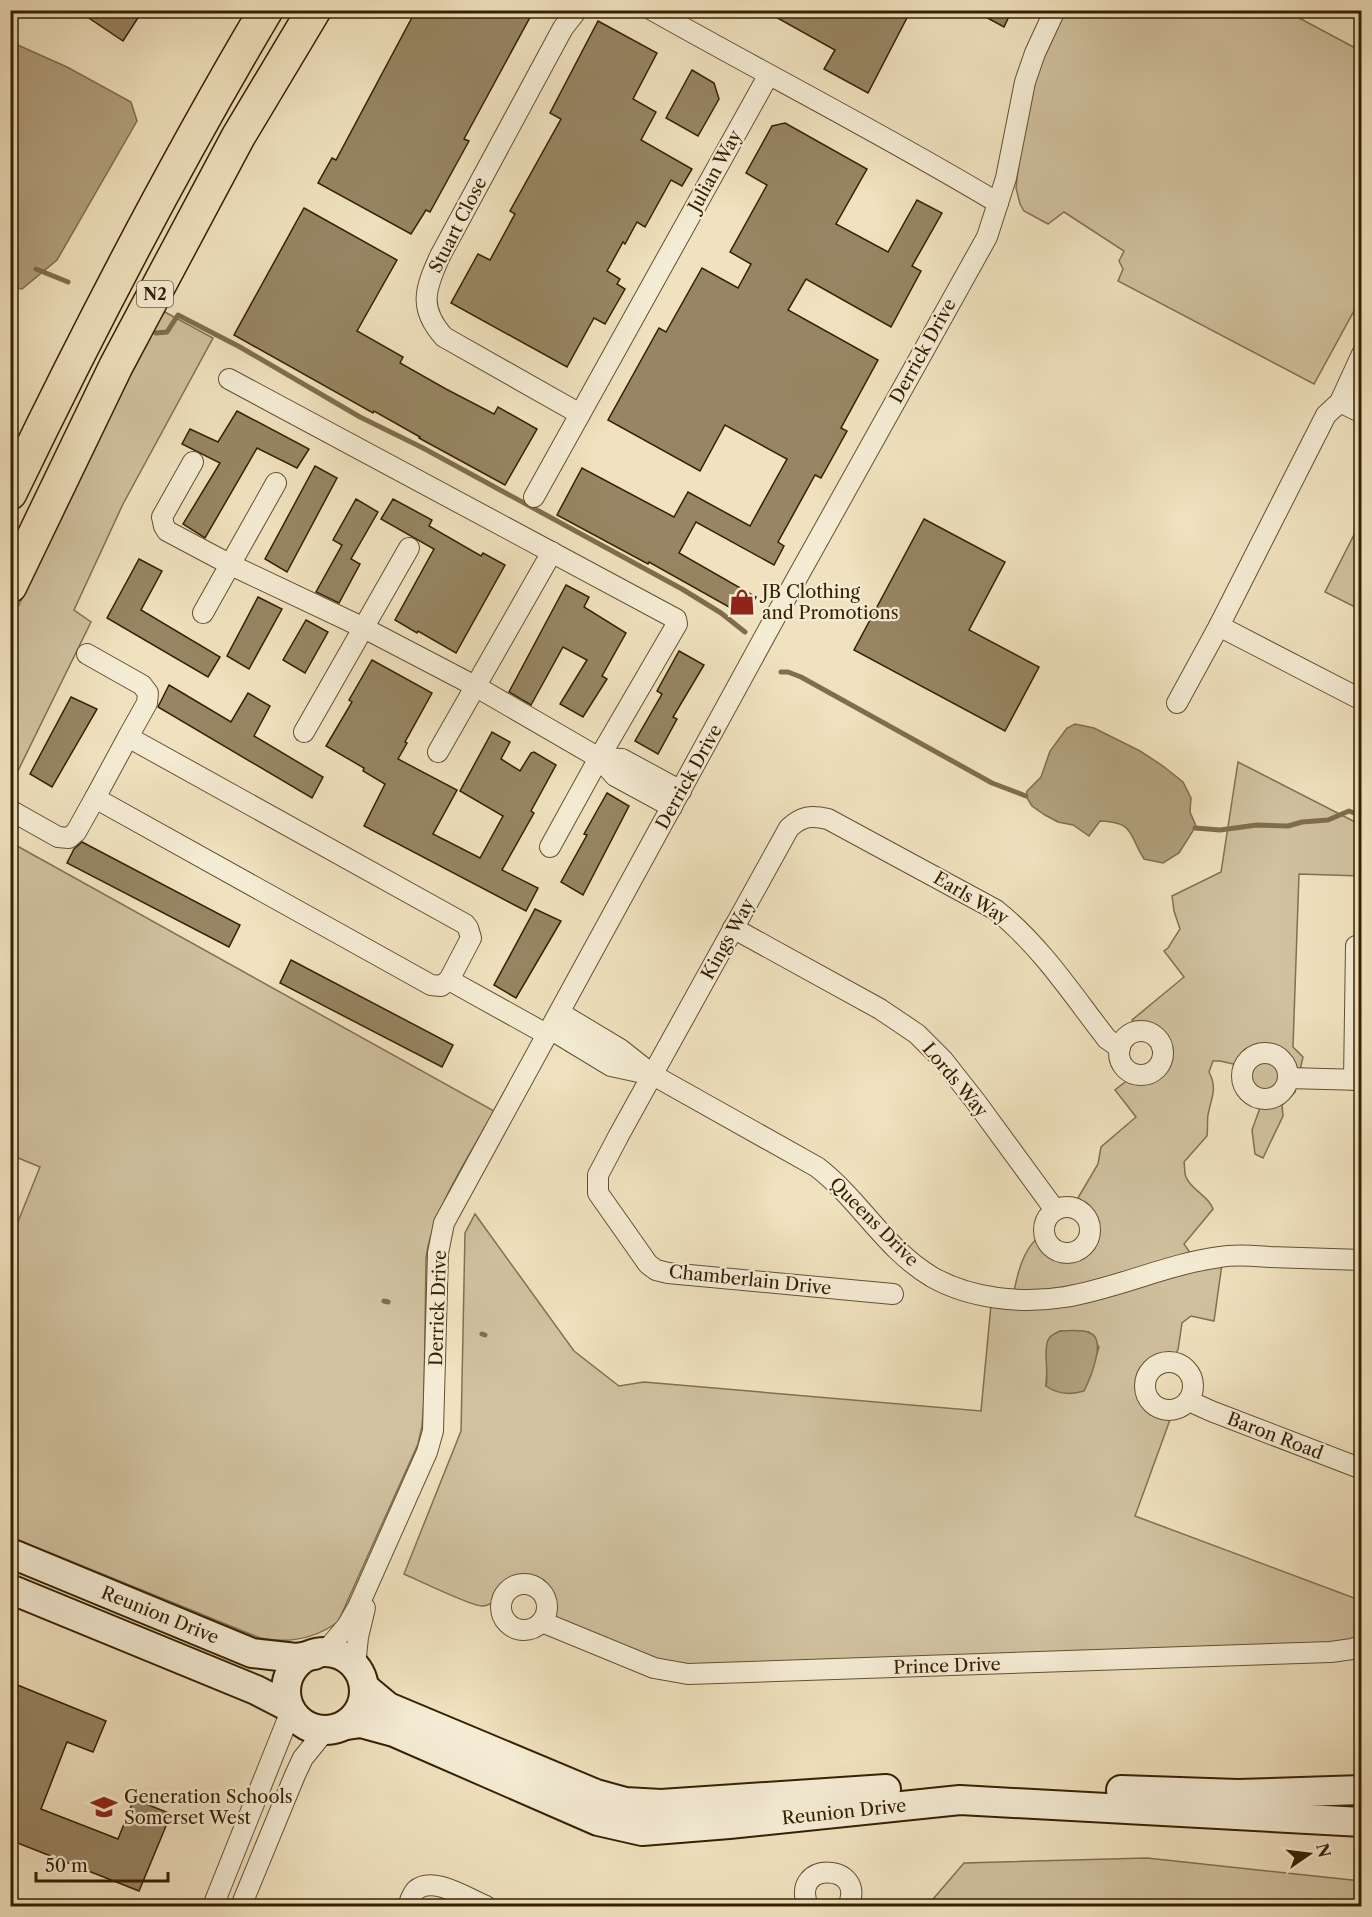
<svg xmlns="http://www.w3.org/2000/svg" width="1372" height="1917" font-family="'Libre Caslon Text',serif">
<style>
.green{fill:#d0c19f;stroke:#837050;stroke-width:1.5;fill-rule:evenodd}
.water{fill:#b1a07e;stroke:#806d4c;stroke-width:1.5}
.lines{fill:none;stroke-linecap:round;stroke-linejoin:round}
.stream{stroke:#806d4c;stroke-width:5}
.building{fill:#978563;stroke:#362000;stroke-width:1.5}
.street-casing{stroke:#645030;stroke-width:22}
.secondary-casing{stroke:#362000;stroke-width:32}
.highway-casing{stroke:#362000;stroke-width:36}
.street{stroke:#f5ecd5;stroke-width:20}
.secondary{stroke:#f5ecd5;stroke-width:28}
.highway{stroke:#f0e2bf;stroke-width:33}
.labels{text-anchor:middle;stroke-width:4.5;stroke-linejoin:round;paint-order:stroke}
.shield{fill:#f5ecd5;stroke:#6f5d40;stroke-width:1.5}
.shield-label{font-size:16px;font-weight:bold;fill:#362000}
.street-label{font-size:18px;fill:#362000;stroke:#f5ecd5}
.poi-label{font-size:18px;fill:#362000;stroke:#f5ecd5;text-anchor:start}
</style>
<rect width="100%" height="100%" fill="#f0e2bf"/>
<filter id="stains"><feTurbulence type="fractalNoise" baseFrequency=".00333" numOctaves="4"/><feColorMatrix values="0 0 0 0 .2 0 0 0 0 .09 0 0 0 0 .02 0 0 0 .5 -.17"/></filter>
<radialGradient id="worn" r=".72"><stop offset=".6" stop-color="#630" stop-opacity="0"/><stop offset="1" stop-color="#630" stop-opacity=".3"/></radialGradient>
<g class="green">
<path d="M1066 11H1286L1361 51V298L1314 384 1118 281 1123 269 1119 261 1124 251 1064 212 1048 224 1024 211 1020 204 1016 188 1024 114 1045 49Z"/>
<path d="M163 311 213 338 123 504 74 610 91 622 11 785V622L70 496Z"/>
<path d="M1361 521V610L1325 592Z"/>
<path d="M1238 762 1361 825V876L1299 874 1293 1047 1303 1057 1295 1092 1282 1105 1283 1116 1263 1158 1255 1154 1252 1130 1261 1105C1242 1099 1234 1084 1238 1065L1220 1061H1213L1209 1072C1218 1089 1211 1098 1208 1115 1207 1122 1208 1129 1207 1136L1184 1162C1185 1166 1184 1173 1186 1177 1191 1190 1209 1196 1213 1209L1184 1244 1191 1254C1131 1272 1077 1290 1014 1292 1017 1275 1024 1248 1039 1237 1063 1291 1127 1228 1075 1203L1098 1164 1101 1147 1136 1117 1115 1090 1129 1079C1179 1096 1187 1021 1136 1026L1132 1020 1184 977 1164 951 1168 948 1180 929 1174 911 1172 896 1221 872Z"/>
<path d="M10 842 494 1111C470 1155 432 1210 426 1258L424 1400 422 1426 418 1444 338 1622C314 1639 289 1644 260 1638L11 1537V1239L40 1167 11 1155Z"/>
<path d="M475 1214 574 1351 619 1386 644 1382 981 1411 991 1305 1222 1264 1214 1321 1191 1316 1182 1323 1178 1350 1173 1357C1132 1357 1129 1408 1169 1414L1171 1417 1135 1516 1354 1598 1361 1597V1637L1347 1643 695 1666 657 1661 553 1617C556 1591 535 1568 510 1583 499 1589 497 1606 482 1606 471 1606 418 1580 404 1574L461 1431 465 1233ZM1060 1331 1089 1332 1099 1347 1093 1366 1046 1386 1047 1366Z"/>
<path d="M1147 1858 1361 1881V1906H927L964 1863Z"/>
</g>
<g class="water">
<path d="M11 42 67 67 131 102 137 121 57 260 22 289 10 287Z"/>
<path d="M1075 724 1094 728 1140 751 1163 766 1183 782 1191 798 1190 812 1196 826 1179 853 1163 863 1144 859C1128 834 1135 822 1100 821L1089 836 1073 825 1058 822 1045 815 1032 806 1026 796 1027 791 1041 777 1050 751 1067 728Z"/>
<path d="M1060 1331C1069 1331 1082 1329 1090 1333 1107 1339 1090 1379 1084 1391 1071 1395 1057 1394 1046 1386 1049 1373 1043 1351 1048 1340 1050 1335 1056 1333 1060 1331Z"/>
</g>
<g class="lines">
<g class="stream">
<path d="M36 269 68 282"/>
<path d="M156 333 167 332 178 315 240 347 360 417 423 448 682 589 721 613 745 632"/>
<path d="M781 672H788L801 677 992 783 1026 796"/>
<path d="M1195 828 1220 830 1257 825 1288 826 1302 822 1328 820 1349 811 1362 816"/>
<path d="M384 1301 388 1302"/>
<path d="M482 1334 485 1335"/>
</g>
</g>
<g class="building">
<path d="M77 10H143L123 41Z"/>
<path d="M416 10H534L464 139 469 141 430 212 426 210 411 234 318 183 332 158 336 160Z"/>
<path d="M763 10H911L868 93 824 69 835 50Z"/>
<path d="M973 10H1012L1004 27Z"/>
<path d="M598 21 657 53 633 99 656 112 641 140 692 169 682 186 671 180 645 227 637 222 625 244 623 242 607 271 620 279 617 284 625 289 605 324 594 318 567 367 451 303 478 254 490 260 515 214 510 211 561 119 550 113Z"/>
<path d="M692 70 714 83 719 99 698 136 666 118Z"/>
<path d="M785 123 867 169 836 224 888 252 917 200 942 213 912 266 921 271 891 327 806 279 788 310 878 360 841 428 847 431 821 478 815 475 778 542 784 546 774 565 696 522 679 553 756 597 745 616 649 562 648 564 557 515 582 468 674 517 688 492 750 526 787 459 725 425 700 471 608 420 659 328 666 332 702 268 738 288 751 264 730 252 767 185 746 173 772 126Z"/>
<path d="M304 208 397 260 357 331 403 357 400 363 446 389 494 414 498 407 537 429 505 485 419 438 420 437 374 411 373 413 234 335Z"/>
<path d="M237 411 309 449 297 468 257 448 205 538 183 524 220 463 182 444 190 429 218 442Z"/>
<path d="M315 466 337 478 287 572 265 559Z"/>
<path d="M356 499 378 512 351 559 360 564 339 603 316 592 342 545 333 540Z"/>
<path d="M393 499 432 520 429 526 481 556 483 553 505 565 456 653 418 631 417 633 395 620 434 549 381 519Z"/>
<path d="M924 519 1005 562 969 630 1039 667 1005 731 854 650Z"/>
<path d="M139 559 162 571 141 610 220 657 208 677 107 618Z"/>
<path d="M566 585 589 597 584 607 626 633 602 676 607 679 583 717 560 704 587 660 563 647 531 705 509 692Z"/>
<path d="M258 597 282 609 249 669 227 656Z"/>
<path d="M306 620 328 632 305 673 283 660Z"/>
<path d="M679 651 704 665 673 717 677 719 658 754 635 741 662 694 657 691Z"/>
<path d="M372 660 432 693 405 742 407 743 398 759 457 790 433 834 480 858 503 816 460 791 492 732 510 742 501 759 520 771 531 753 534 752 556 765 531 811 534 813 502 870 538 888 526 911 364 826 385 784 363 771 364 768 326 746 352 702 349 700Z"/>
<path d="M169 685 231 722 248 693 270 706 254 736 323 777 312 798 158 707Z"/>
<path d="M71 697 97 709 52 787 30 774Z"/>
<path d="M607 793 629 806 583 895 561 882 587 835 584 834Z"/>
<path d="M82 842 240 925 229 947 67 863 74 849Z"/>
<path d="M535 909 561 921 516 998 494 985Z"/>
<path d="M291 960 453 1045 442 1067 280 983Z"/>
<path d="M10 1682 106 1721 93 1752 67 1742 41 1809 118 1839 134 1799 171 1814 139 1891 10 1840Z"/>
</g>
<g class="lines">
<g class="street-casing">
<g id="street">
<path d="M577 10 563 28 440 256C425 289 418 308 444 337L580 414"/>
<path d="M652 10C767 75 885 135 998 203"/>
<path d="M229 379 676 619 677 624 599 758 550 847"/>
<path d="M1340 402 1362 413"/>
<path d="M193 462 162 517 164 526 167 531 231 565 364 628 475 686 599 758 615 776 672 807"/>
<path d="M534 497 768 76"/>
<path d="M203 613 276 483"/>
<path d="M1219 626 1362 700"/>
<path d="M87 654 142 685 148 693 147 703 128 737"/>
<path d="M1177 703 1219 626 1326 415 1340 402 1362 354"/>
<path d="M304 732 409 548"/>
<path d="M128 737 465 924 468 928 471 938 449 980 441 986 431 985 95 798Z"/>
<path d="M438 752 552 552"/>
<path d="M599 758 622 759 681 791"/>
<path d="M10 810 58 837 69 838 76 832 95 798"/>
<path d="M733 928 880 1009 917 1034 943 1060 976 1102 1055 1210"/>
<path d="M449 980 548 1035"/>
<path d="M560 1013 620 1049 653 1075 817 1167C860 1200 885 1249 932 1277 971 1299 1022 1304 1065 1297 1118 1288 1167 1264 1220 1257 1236 1254 1254 1256 1270 1257 1301 1258 1331 1259 1362 1260"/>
<path d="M550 1029 611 1066 648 1074"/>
<circle cx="1141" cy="1053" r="22"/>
<circle cx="1265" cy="1076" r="23"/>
<path d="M1288 1078 1362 1080"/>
<path d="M1354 1080 1356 946"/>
<circle cx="1067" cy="1230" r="23"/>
<path d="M893 1294 668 1273 656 1270 648 1264 598 1193V1175L619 1135 789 828C802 816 811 815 828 819L996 910C1041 946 1072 994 1107 1039L1120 1048"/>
<circle cx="1169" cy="1386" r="24"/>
<path d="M1189 1401 1211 1411 1362 1469"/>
<circle cx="524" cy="1607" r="23"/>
<path d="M542 1622 654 1668 688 1674 1331 1652 1352 1649 1362 1645"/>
<path d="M325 1652 347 1626 358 1607 427 1452 433 1431 438 1253 444 1223 778 612 987 237 1006 178 1025 82 1035 53 1055 10"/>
<path d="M355 1666 358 1637 365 1608"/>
<path d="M213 1906 291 1711"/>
<path d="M241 1906 295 1775 303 1758 325 1731"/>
<path d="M408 1906C410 1901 412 1894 416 1890 433 1875 468 1899 486 1906"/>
<path d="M808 1906C789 1860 868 1863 848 1906"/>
</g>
</g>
<g class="secondary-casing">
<g id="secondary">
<path d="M10 1553 252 1653 296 1658 314 1655"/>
<path d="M10 1589 256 1690 289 1707"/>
<circle cx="325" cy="1691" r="39"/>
<path d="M364 1687 388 1707 596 1794 625 1802 661 1804 886 1789"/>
<path d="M347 1725 361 1723 394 1732 598 1821 642 1831 729 1824 960 1800 1362 1822"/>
<path d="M1121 1790 1238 1794 1362 1790"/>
</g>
</g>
<g class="highway-casing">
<g id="highway">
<path d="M10 493C89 329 173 167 266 10"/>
<path d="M10 586 116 366 238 137 314 10"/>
</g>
</g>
<use href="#street" class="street"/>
<use href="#secondary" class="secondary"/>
<use href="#highway" class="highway"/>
</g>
<defs>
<g id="shop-bare" transform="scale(2.07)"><path d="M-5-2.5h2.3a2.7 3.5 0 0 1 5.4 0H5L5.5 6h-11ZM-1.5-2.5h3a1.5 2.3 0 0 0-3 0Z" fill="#8f2418" stroke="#f5ecd5" stroke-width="2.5" paint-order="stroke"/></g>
<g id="school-bare" transform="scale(2.07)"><path d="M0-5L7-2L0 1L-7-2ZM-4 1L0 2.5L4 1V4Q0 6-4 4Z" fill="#8f2418" stroke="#f5ecd5" stroke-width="2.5" paint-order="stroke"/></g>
</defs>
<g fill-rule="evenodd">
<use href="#shop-bare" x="742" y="602"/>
<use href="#school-bare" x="104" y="1807"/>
</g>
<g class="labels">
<rect class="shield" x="137" y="281" width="36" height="26" rx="4.5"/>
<g class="shield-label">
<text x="155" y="300">N2</text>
</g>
<g class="street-label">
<text transform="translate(715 171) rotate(-61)" y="6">Julian Way</text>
<text transform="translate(458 225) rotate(-63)" y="6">Stuart Close</text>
<text transform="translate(923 351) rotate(-61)" y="6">Derrick Drive</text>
<text transform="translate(689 777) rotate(-61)" y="6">Derrick Drive</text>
<text transform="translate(971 898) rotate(31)" y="6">Earls Way</text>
<text transform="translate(728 939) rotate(-61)" y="6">Kings Way</text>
<text transform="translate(955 1080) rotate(50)" y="6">Lords Way</text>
<text transform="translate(874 1222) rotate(45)" y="6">Queens Drive</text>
<text transform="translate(750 1280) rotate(6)" y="6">Chamberlain Drive</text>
<text transform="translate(438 1308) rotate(-88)" y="6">Derrick Drive</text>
<text transform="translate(1275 1436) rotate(21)" y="6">Baron Road</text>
<text transform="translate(160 1615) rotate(22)" y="6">Reunion Drive</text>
<text transform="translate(947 1666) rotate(-2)" y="6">Prince Drive</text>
<text transform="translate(844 1812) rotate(-6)" y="6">Reunion Drive</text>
</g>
<g class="poi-label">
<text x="762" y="598">JB Clothing<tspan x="762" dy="21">and Promotions</tspan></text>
<text x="124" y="1803">Generation Schools<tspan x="124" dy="21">Somerset West</tspan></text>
</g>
</g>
<rect width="1372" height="1917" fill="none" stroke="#f0e2bf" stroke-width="36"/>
<rect x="12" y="12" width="1348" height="1893" fill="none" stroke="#362000" stroke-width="3"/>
<rect x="18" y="18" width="1336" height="1881" fill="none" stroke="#362000" stroke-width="1.5"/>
<g transform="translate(1309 1854) rotate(76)" stroke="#f5ecd5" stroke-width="4.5" paint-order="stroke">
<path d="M0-4.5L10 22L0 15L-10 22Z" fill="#362000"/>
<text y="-9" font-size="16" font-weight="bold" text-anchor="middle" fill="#362000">N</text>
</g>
<path d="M36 1872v9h132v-9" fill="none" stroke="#362000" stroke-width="3"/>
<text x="45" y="1872" font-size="18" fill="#362000" stroke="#f5ecd5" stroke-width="4.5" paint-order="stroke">50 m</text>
<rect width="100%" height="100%" filter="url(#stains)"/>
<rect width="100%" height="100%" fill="url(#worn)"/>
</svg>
